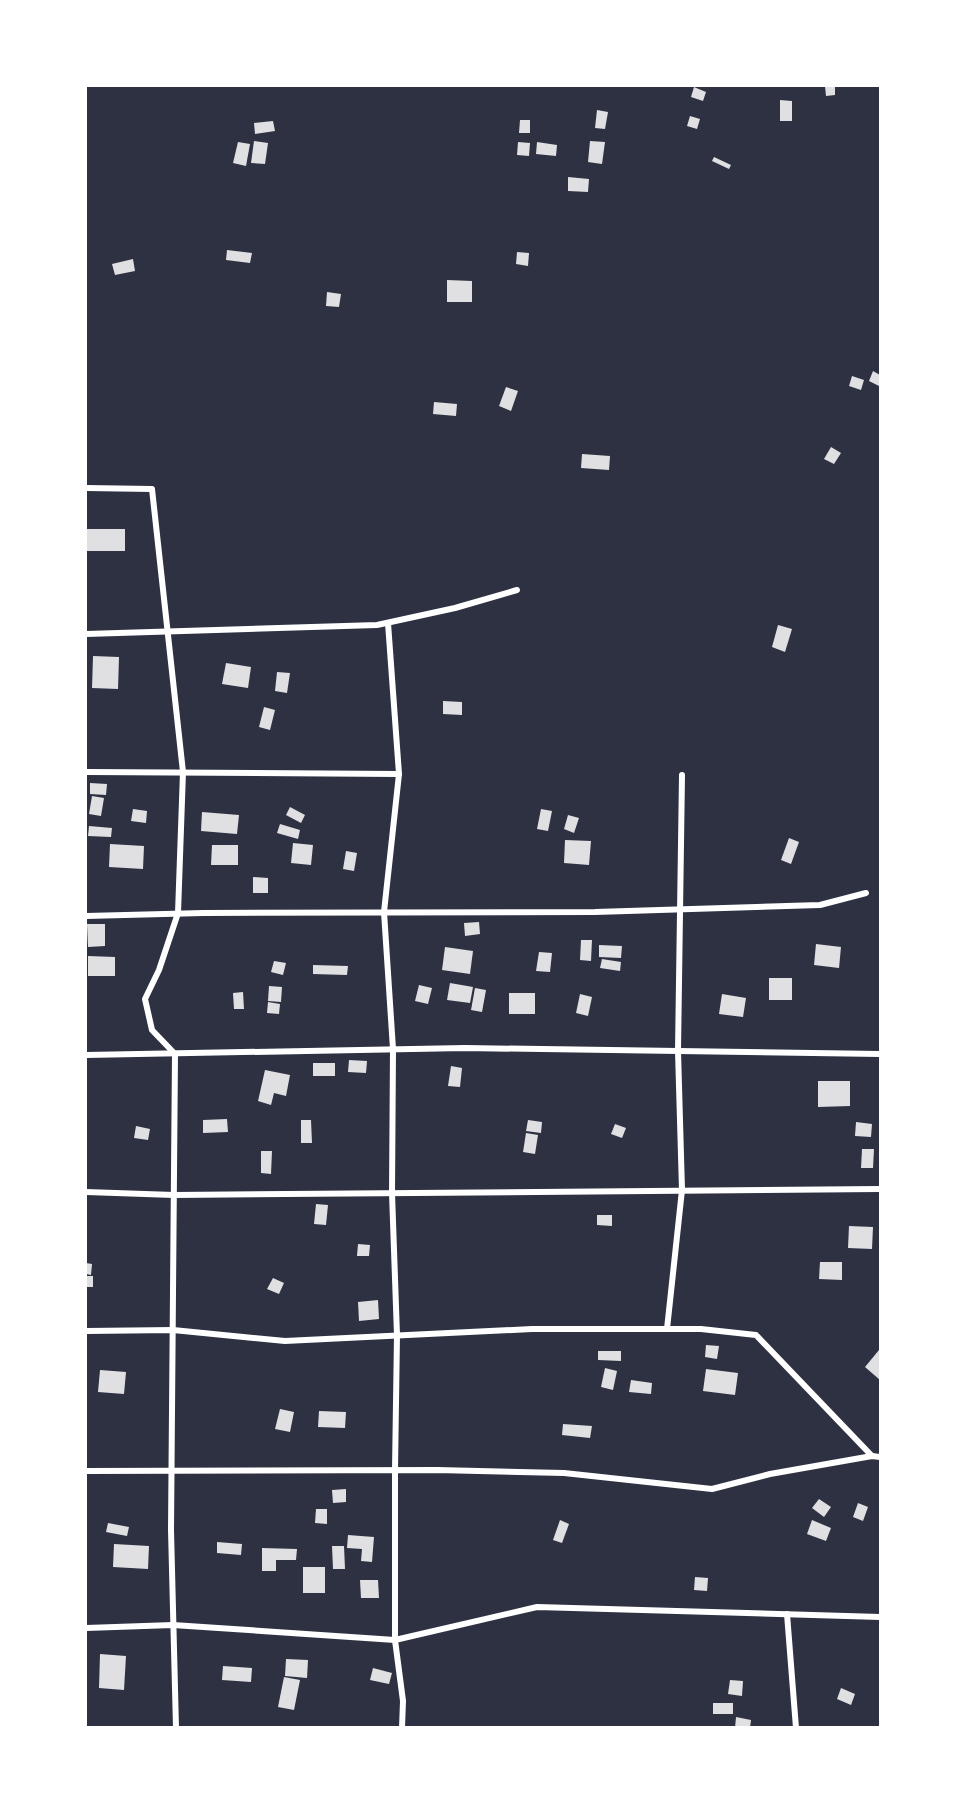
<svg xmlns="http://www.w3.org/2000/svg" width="966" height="1813" font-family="'Source Sans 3',sans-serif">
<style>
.building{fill:#e0e0e3}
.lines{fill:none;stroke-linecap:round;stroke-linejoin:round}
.minor{stroke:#fff;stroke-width:6}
</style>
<rect width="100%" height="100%" fill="#2d3142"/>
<g class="building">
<path d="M825 86H835V95L826 96Z"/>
<path d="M694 87 706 92 703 101 691 97Z"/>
<path d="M780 100 792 101V121H780Z"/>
<path d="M597 110 608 112 605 129 595 128Z"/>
<path d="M690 116 700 119 697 129 687 126Z"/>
<path d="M520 120H530V133H519Z"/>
<path d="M273 121 275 131 255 134 254 123Z"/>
<path d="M254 141 268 143 265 164 251 163Z"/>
<path d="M590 141 605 142 602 164 588 162Z"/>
<path d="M238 142 250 144 246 166 233 163Z"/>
<path d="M518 142 530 143 529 156 517 155Z"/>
<path d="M537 142 557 145 556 156 536 154Z"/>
<path d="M714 157 731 165 729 169 712 161Z"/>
<path d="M568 177 589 179 588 192 568 191Z"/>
<path d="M227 250 252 253 250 263 226 260Z"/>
<path d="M517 252 529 253 528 266 516 264Z"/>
<path d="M133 259 135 271 115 275 112 264Z"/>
<path d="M447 280 472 281V302H447Z"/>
<path d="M327 292 341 294 339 307 326 306Z"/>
<path d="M873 371 880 375 879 386 869 381Z"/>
<path d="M852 376 864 380 861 390 849 386Z"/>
<path d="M506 387 518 391 511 411 499 406Z"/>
<path d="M434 402 457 404 456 416 433 414Z"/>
<path d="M831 447 841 453 834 464 824 459Z"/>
<path d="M582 454 610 456 609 470 581 468Z"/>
<rect x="86" y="529" width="39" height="22"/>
<path d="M778 625 792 629 785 652 772 647Z"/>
<path d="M93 656 119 657 118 689 92 688Z"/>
<path d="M226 663 251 667 248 688 222 684Z"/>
<path d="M277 672 290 673 287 693 275 691Z"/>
<path d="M443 701 462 702V715L443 714Z"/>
<path d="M264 707 275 710 270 730 259 727Z"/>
<path d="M90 783 107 784 106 795 90 794Z"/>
<path d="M92 796 104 798 101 816 89 814Z"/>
<path d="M290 807 305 815 301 823 286 815Z"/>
<path d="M133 809 147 811 146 823 131 821Z"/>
<path d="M541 809 552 811 548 831 537 829Z"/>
<path d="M202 812 239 815 237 834 201 831Z"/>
<path d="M568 815 579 818 574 833 564 829Z"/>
<path d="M280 824 300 830 298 839 277 833Z"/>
<path d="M89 826 112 828 111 837 88 836Z"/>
<path d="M789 838 799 842 791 864 781 860Z"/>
<path d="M565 840 591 841 589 865 564 863Z"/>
<path d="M293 843 313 845 311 865 291 863Z"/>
<path d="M110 844 144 846 143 869 109 867Z"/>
<path d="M212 845H238V865H211Z"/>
<path d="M346 851 357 853 354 871 343 869Z"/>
<path d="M253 877 268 878V893H253Z"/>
<path d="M479 922 480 934 465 936 464 923Z"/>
<path d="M87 924H105V946L88 947Z"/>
<path d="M581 940H592L591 961 580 960Z"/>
<path d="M816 944 841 947 839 968 814 965Z"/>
<path d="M599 945 622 946 621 958 599 957Z"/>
<path d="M445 947 473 951 470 974 442 970Z"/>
<path d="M539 952 552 953 550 972 536 971Z"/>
<path d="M88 956 115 957V976H88Z"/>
<path d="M602 959 621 962 620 971 600 968Z"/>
<path d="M274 961 286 963 283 975 271 972Z"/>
<path d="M313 965 348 966 347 975 313 974Z"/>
<rect x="769" y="978" width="23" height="22"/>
<path d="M450 983 473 987 470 1003 447 1000Z"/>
<path d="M419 985 432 988 428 1004 415 1001Z"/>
<path d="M269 986 282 987 281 1002 268 1001Z"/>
<path d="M475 988 486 990 482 1012 471 1010Z"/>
<path d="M243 992 244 1009H234L233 993Z"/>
<rect x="509" y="993" width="26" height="21"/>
<path d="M580 994 592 997 588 1016 576 1013Z"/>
<path d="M722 994 746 998 743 1017 719 1014Z"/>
<path d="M268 1002 280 1004 279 1014 267 1013Z"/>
<path d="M349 1060 367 1061 366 1073 348 1072Z"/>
<rect x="313" y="1063" width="22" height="13"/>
<path d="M451 1066 462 1068 460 1087 448 1086Z"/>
<path d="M265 1070 290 1075 286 1096 274 1093 271 1105 258 1101Z"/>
<path d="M818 1081H850V1106L818 1107Z"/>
<path d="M227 1119 228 1132 203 1133V1120Z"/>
<path d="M301 1120H311L312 1143H301Z"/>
<path d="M528 1120 542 1122 541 1133 526 1131Z"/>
<path d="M856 1122 872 1124 871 1137 855 1136Z"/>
<path d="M615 1124 626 1128 622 1138 611 1134Z"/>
<path d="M136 1126 150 1129 148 1140 134 1138Z"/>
<path d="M526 1133 538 1135 535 1154 523 1152Z"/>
<path d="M862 1149H874L873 1168H861Z"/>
<path d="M261 1151H272L271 1174 261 1173Z"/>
<path d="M316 1204 328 1205 326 1225 314 1224Z"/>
<path d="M597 1215H612V1226L597 1225Z"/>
<path d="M849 1226 873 1227 872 1249 848 1248Z"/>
<path d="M358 1244 370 1245 369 1256H357Z"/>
<path d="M820 1262H842V1280L819 1279Z"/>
<path d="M86 1263 92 1264 91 1275 86 1274Z"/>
<rect x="86" y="1276" width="7" height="11"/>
<path d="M273 1278 284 1283 279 1294 267 1289Z"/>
<path d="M378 1300 379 1319 359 1321 358 1302Z"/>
<path d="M706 1345 719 1346 717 1359 705 1357Z"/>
<path d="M879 1350 880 1351V1380L865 1367Z"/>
<path d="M598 1351H621V1361L598 1360Z"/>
<path d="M605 1368 617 1371 613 1390 601 1387Z"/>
<path d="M706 1369 738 1373 735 1395 703 1391Z"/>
<path d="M100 1370 126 1372 124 1394 98 1392Z"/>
<path d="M631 1380 652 1383 651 1394 629 1392Z"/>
<path d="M280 1409 294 1412 290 1432 275 1429Z"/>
<path d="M319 1411 346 1412 345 1428 318 1427Z"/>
<path d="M563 1424 592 1426 590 1438 562 1435Z"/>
<path d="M346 1489V1502L333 1503 332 1490Z"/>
<path d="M819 1499 831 1507 824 1517 812 1508Z"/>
<path d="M858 1503 868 1507 863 1521 853 1517Z"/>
<path d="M316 1509H327V1524L315 1523Z"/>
<path d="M560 1520 569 1524 562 1543 553 1540Z"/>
<path d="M812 1520 831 1528 826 1541 807 1534Z"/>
<path d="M108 1523 129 1527 127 1536 106 1532Z"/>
<path d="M348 1535 374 1537 372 1562 361 1561 362 1549 347 1548Z"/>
<path d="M217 1542 242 1544 241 1555 217 1553Z"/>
<path d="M114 1544 149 1546 148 1569 113 1567Z"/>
<path d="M332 1546H344L345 1569H333Z"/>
<path d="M262 1548 297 1549 296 1560H276V1571H262Z"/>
<rect x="303" y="1567" width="22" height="26"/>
<path d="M695 1577 708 1578 707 1591 694 1590Z"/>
<path d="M360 1580H378L379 1598H361Z"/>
<path d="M100 1654 126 1656 124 1690 99 1688Z"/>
<path d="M286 1659 308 1660 307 1678 285 1676Z"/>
<path d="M223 1666 252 1668 251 1682 222 1680Z"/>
<path d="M373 1668 392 1673 389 1684 370 1680Z"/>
<path d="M284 1677 300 1680 294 1710 278 1707Z"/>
<path d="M730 1680 743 1681 742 1696 728 1694Z"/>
<path d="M841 1688 855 1694 851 1705 837 1699Z"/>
<rect x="713" y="1703" width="20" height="11"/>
<path d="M736 1717 751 1720 750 1728H735Z"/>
</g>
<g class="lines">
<g class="minor">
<path d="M86 488 152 489 183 772 178 913 159 970 145 999 152 1030 175 1054 171 1530 176 1728"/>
<path d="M388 623 399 774 384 912 393 1049 392 1193 397 1335 395 1470V1640L403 1701 402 1728"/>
<path d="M86 634 377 625 455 608 517 590"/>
<path d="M86 772 399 774"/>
<path d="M86 916 203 913 595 912 820 905 866 893"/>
<path d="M86 1055 465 1048 880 1054"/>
<path d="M86 1192 174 1195 880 1189"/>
<path d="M667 1329 682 1190 678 1051 682 775"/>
<path d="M86 1331 173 1330 285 1341 532 1329H701L756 1335 872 1456"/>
<path d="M86 1471 437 1470 564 1473 712 1489 770 1474 872 1456 880 1457"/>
<path d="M787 1614 796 1728"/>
<path d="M86 1628 173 1625 395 1640 537 1607 880 1617"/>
</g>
</g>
<rect width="966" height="1813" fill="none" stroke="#ffffff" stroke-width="174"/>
</svg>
